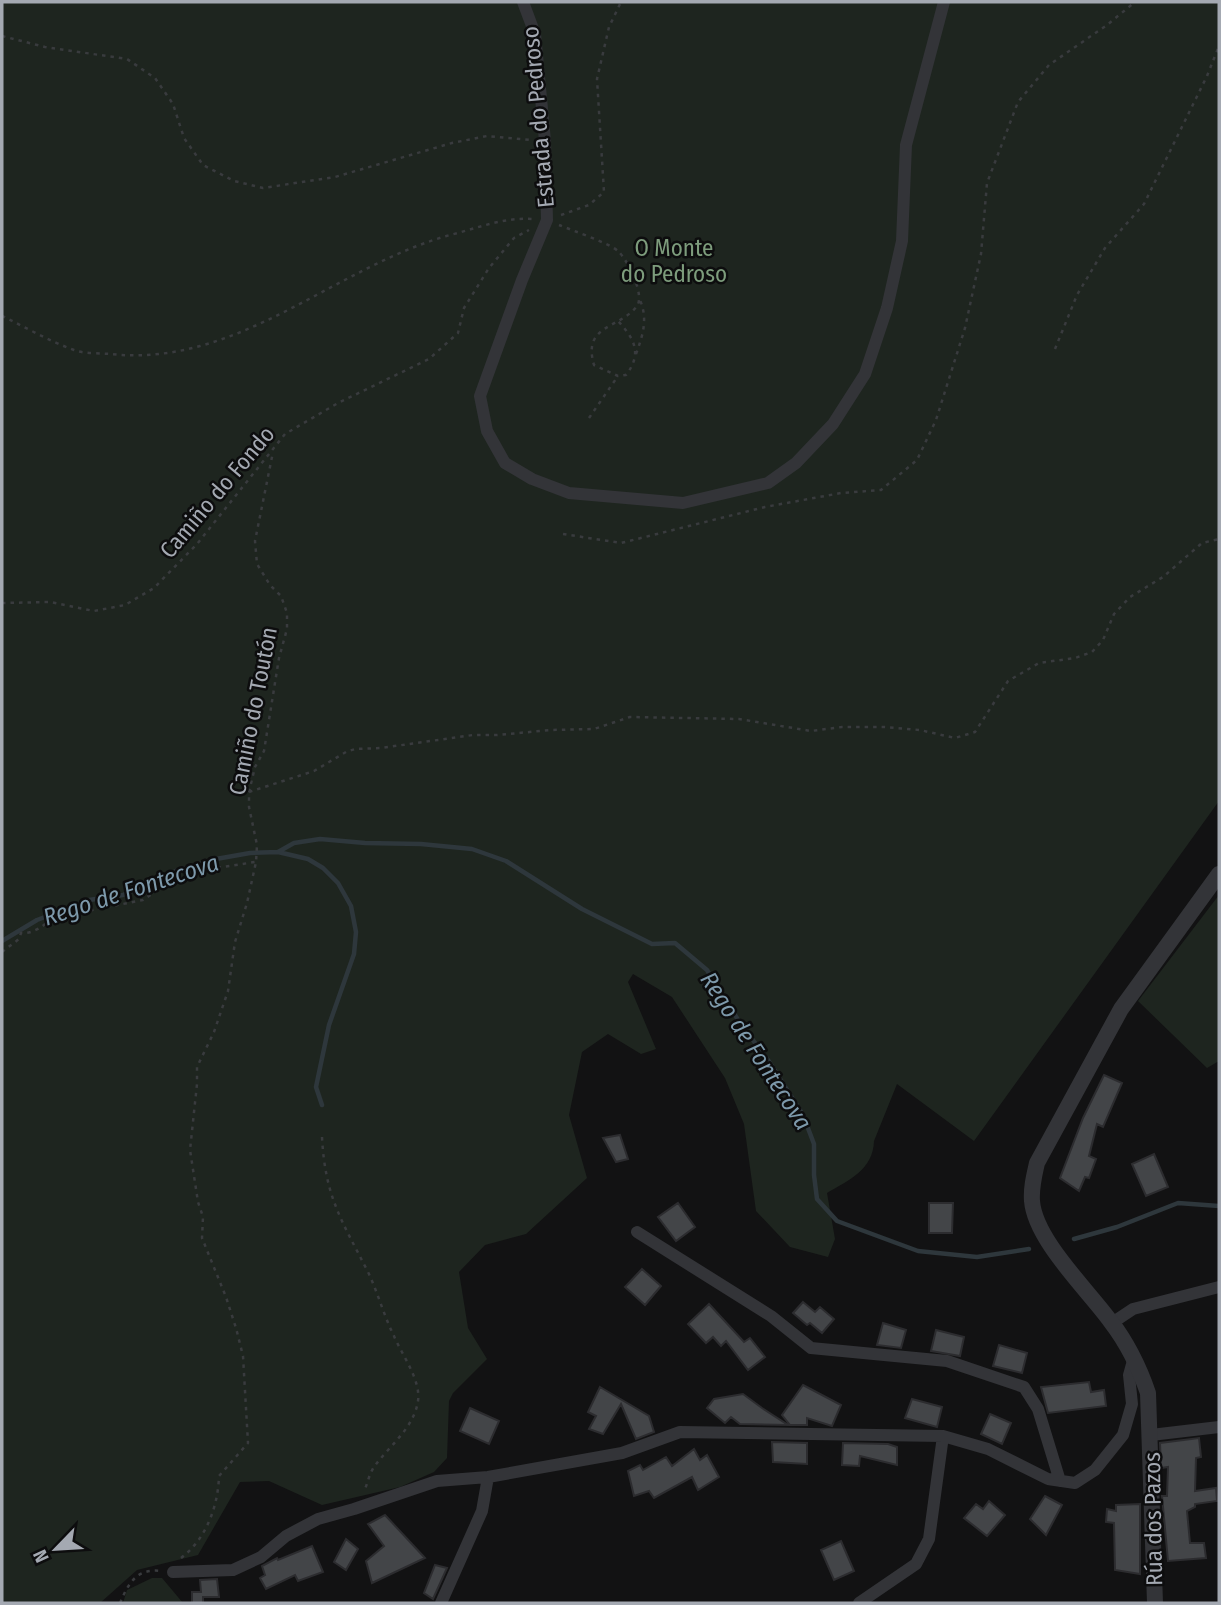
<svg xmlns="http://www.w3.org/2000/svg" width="1221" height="1605" font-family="'Fira Sans Condensed',sans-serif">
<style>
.green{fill:#1e251f}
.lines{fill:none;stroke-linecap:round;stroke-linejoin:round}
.stream{stroke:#2e373c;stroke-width:4.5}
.building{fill:#434548;stroke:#2c2c2f;stroke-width:2}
.path{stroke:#393b3e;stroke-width:2.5;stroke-dasharray:3.5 5;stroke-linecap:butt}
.minor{stroke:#333438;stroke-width:12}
.tertiary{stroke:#333438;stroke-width:16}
.labels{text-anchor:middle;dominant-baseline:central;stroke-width:5;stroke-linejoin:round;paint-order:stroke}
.street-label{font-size:23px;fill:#a4a9b2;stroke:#0d0d0e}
.park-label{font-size:23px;fill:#7d9c7c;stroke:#0d0d0e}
.water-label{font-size:24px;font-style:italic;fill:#7d99ab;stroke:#0d0d0e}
</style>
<rect width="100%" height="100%" fill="#121213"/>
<path class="green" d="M2,2H1219V801L974,1141L897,1084L874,1141C873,1170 849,1180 827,1193L835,1239L828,1257L790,1247L756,1211L744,1124L725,1078L672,997L633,974L628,982L656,1049L641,1054L608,1034L582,1052L569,1115L587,1178L526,1234L485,1245L459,1272L468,1328L487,1359L453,1393L449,1401L447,1458L434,1472L400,1487L322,1505L269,1481L240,1482L198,1555L137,1570L100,1603H2Z
M1219,895V1061L1207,1068L1138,1001Z
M152,1578H162L183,1603H123L127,1590Z"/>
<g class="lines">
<path class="stream" d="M278,852L308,859L323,868L338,883L351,906L356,932L354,954L329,1025L316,1087L322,1105
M2,941L37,920L89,900L123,895L176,871L216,859L250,853L278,852L294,843L320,839L365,843L421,844L472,849L506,861L582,909L652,944L675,943L707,970L740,1023L768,1060L803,1115L814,1144V1175L817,1199L837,1221L918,1251L977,1257L1029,1249
M1074,1239L1117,1227L1178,1203L1219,1206"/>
</g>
<path class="building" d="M1104,1075L1122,1083L1103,1127L1097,1124L1089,1156L1096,1159L1089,1178L1085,1177L1079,1191L1060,1178L1083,1118Z
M620,1135L628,1159L616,1162L603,1138Z
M1154,1154L1168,1187L1146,1196L1132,1164Z
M678,1203L695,1227L676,1241L658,1217Z
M929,1203H953L952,1233H929Z
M642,1269L661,1286L645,1305L625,1287Z
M803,1302L815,1312L820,1307L834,1319L822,1333L810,1323L807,1325L793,1313Z
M709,1304L744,1342L750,1338L765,1357L748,1370L726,1341L721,1346L713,1337L706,1343L688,1324Z
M883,1323L906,1330L901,1348L877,1345Z
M936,1330L964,1337L960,1356L931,1351Z
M999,1345L1027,1353L1022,1373L993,1366Z
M1089,1382L1091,1392L1104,1390L1106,1406L1048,1413L1041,1387Z
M803,1385L841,1405L832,1426L807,1418V1425H790L782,1415Z
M600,1387L649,1416L654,1432L636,1439L621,1404L603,1434L589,1429L596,1416L588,1412Z
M743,1394L762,1408L788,1425L740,1424L731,1417L725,1423L707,1408L714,1399Z
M912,1399L942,1407L937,1427L905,1418Z
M470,1408L499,1421L489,1444L460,1431Z
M990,1414L1011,1423L1002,1444L981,1434Z
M1199,1438L1201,1457L1196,1458L1195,1491L1216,1488L1217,1501L1195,1504V1507L1187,1511L1190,1543H1204L1206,1558L1168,1561L1162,1496H1167L1168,1467L1161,1468L1160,1443Z
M772,1442L807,1443V1464L773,1462Z
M843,1443L888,1444L897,1447V1465L860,1456L859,1466L842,1465Z
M694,1449L700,1460L707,1455L719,1477L698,1490L692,1477L654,1498L649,1491L634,1496L628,1471L640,1465L643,1470L666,1457L672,1466Z
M1045,1496L1062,1505L1046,1535L1030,1519Z
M989,1501L1005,1515L987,1536L964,1518L976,1504L983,1509Z
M1140,1504V1574L1115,1570L1114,1523L1106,1522L1107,1509L1116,1511V1505Z
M385,1515L425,1558L372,1583L366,1561L384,1546L368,1524Z
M346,1539L358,1549L346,1570L334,1562Z
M841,1541L854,1571L834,1580L821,1550Z
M312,1546L323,1572L298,1581L295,1575L266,1589L260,1578L265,1575L262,1566L277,1558L278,1560Z
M435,1565L447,1568L433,1599L424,1593Z
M217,1579L219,1597H203V1603H192V1592H201L200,1580Z"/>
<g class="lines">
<path class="path" d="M2,36L45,47L127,59L155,78L173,104L184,138L203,165L234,181L263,188L335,177L452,143L487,136L531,140
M561,215L589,205L604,192L597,79L609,27L621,2
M559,225C571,230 612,244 619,252C628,261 645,295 637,306C620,329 582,324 594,365L618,376L626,375C643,353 634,338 617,320
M2,316C25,327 49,341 74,350C85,354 99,353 110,354C238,368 334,267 450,235C478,228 504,217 533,219
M1055,349L1077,295L1105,248L1144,204L1207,76L1219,46
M636,354C643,335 648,319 640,300
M589,418L618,376
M563,534L621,543L765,507L841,493L881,490L917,460L936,420L965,328L981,254L987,183L1018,102L1049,65L1107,25L1135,2
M2,603L50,602L94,611L125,605L154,588L197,544L285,434L338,403L429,359L458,333L464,308L489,268L514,238L529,230
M249,792L314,771L346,752L355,749L381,748L473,735H497L551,730L594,729L630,717L739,719L811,731L842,727H884L920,730L955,738L975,732L1008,681L1039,663L1075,658L1092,652L1103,640L1114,614L1130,597L1163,577L1202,543L1219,539
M2,952L19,939L21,933C33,934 44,926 52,918L143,900L168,883L216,868L255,862
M322,1137C325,1197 342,1221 368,1272C378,1293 384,1316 394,1336C402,1355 421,1380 418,1401C414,1428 389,1446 374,1467C369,1474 368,1483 364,1491
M181,1558C206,1539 218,1507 219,1476L248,1443L243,1356L236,1328L226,1297L202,1238L203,1217L198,1202L190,1150L197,1084V1067L214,1032L228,991L235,942L247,903L256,862L257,845L249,807V792L255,767L264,751L279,658L287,629V613L281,596L270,585L257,564L255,541L273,452
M120,1603C129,1582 137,1568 162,1571"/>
<path class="minor" d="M523,2L535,34L545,141L547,220L522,280L480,396L487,431L505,463L532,479L569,493L683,503L768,483L796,463L833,424L865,374L887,308L902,241L906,145L944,2
M637,1232L771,1316L811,1348L947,1361L1024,1387L1038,1409L1060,1481
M1112,1323L1133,1309L1219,1287
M1151,1435L1219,1427
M173,1572L233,1570L261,1557L286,1536L318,1519L354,1509L437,1481L488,1477L622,1453L680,1432L943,1436L988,1449L1048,1479L1075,1483L1095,1470L1123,1435L1132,1404L1129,1375L1134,1357
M441,1603L482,1511L488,1477
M859,1603L916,1564L929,1539L943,1436"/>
<path class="tertiary" d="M1155,1603L1148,1393C1139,1367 1128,1344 1111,1322C1088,1290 1035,1240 1032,1201C1031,1188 1034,1176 1037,1163L1121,1009L1219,874"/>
</g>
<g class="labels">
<g class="street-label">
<text transform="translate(538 117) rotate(-95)">Estrada do Pedroso</text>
<text transform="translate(217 492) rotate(-50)">Camiño do Fondo</text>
<text transform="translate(253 711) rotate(-79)">Camiño do Toutón</text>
<text transform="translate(1153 1519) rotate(-91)">Rúa dos Pazos</text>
</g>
<g class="park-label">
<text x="674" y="248">O Monte<tspan x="674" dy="26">do Pedroso</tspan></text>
</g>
<g class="water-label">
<text transform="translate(131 890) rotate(-18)">Rego de Fontecova</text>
<text transform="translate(756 1051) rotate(57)">Rego de Fontecova</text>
</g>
</g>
<rect width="1221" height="1605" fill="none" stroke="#a4a9b2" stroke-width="7"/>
<g transform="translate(56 1549) rotate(245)" stroke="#0d0d0e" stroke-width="5" paint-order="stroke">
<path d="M0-5L12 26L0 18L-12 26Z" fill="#a4a9b2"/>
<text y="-10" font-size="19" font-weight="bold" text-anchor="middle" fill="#a4a9b2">N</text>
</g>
</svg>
